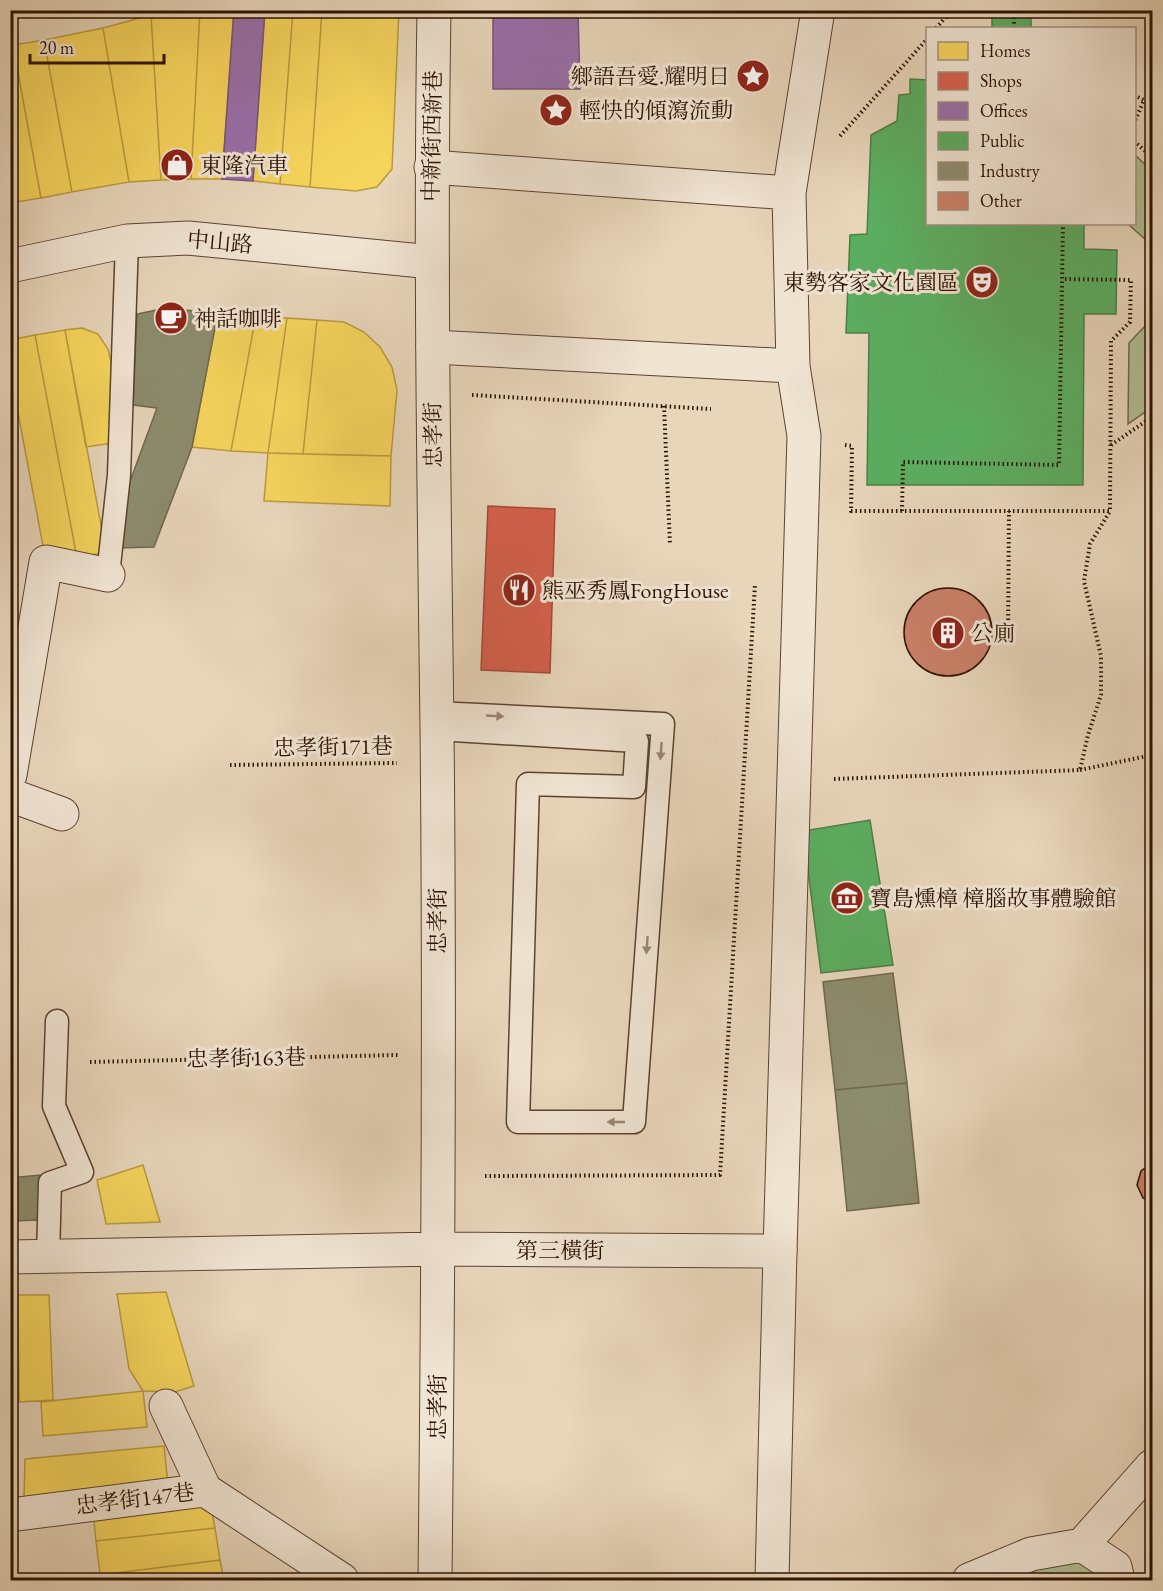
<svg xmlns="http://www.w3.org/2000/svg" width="1163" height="1591" font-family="'EB Garamond','Noto Serif TC',serif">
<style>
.green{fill:#b0bf94;stroke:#6e684a;stroke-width:1.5}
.homes{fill:#f6d55c;stroke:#ba9a40;stroke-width:1.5}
.shops{fill:#d6604d;stroke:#a34936;stroke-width:1.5}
.offices{fill:#9970ab;stroke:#795478;stroke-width:1.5}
.public{fill:#5aae61;stroke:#4c7f44;stroke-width:1.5}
.industry{fill:#8c8c6e;stroke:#70674d;stroke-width:1.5}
.building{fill:#ca8068;stroke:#2d1200;stroke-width:1.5}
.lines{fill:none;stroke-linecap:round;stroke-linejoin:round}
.service-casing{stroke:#5c432f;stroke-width:25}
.pedestrian-casing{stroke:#5c432f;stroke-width:35}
.minor-casing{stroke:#5c432f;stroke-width:35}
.tertiary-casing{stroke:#5c432f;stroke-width:35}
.path{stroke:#2d1200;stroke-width:4;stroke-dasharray:1.5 3;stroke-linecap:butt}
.service{stroke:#f0e4d3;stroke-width:22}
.pedestrian{stroke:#f0e4d3;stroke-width:33}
.minor{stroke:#f0e4d3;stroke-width:33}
.tertiary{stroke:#f0e4d3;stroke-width:33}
.oneway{fill:#988674}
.labels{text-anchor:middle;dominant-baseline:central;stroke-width:6;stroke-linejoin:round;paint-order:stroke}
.poi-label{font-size:22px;fill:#2d1200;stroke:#f0e4d3;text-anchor:start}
.street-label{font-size:22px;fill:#2d1200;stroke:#f0e4d3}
</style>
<rect width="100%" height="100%" fill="#e8d6bb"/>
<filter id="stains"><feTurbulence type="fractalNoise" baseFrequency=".00333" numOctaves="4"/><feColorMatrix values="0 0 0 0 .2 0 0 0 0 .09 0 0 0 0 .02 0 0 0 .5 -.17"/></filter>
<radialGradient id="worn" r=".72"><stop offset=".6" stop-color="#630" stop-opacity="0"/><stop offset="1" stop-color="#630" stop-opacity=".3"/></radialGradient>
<path class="green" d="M1135,155L1152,171V407L1128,424L1129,343L1145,326L1146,240L1128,224H1134Z
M1082,1545L1118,1580H969Z"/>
<path class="homes" d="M167,10H200L191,179L161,180L151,15Z
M200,10H234L222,179H191Z
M265,10H293L280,184L253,181Z
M293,10H322L310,187L280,184Z
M322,10H399L392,169L377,187L356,191L310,187Z
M151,15L161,180L129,182L103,28Z
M103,28L129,182L72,192L44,40Z
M44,40L72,192L41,198L13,45Z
M10,45H13L41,198L10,203Z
M218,312L256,315L231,451L192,447Z
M256,315L287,318L268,453L231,451Z
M287,318L317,320L303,454L268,453Z
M317,320L344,322L364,332L380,347L392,367L397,390L391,456L303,454Z
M82,328L98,334L108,349L113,370V443L86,447L65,330Z
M65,330L106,552L77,558L35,335Z
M35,335L77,558L46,562L10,370V340Z
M268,453L391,456L390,506L264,501Z
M10,526L18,565H10Z
M143,1165L160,1222L106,1224L97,1180Z
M166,1292L194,1386L175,1392L143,1391L129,1369L117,1294Z
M18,1295H49L53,1400L19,1402Z
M143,1391L147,1427L43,1436L41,1402Z
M164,1446L168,1485L24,1498L25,1459Z
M210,1501L215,1528L96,1541L93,1512Z
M215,1528L220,1560L100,1575L96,1541Z
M220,1560L224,1580H100V1575Z"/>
<path class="shops" d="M488,506L555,509L550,673L481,670Z"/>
<path class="offices" d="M234,10H265L253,181L222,179Z
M493,10H578L580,89H493Z"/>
<path class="public" d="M992,10H1031V28H992Z
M910,79L928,80V224H1084V249L1117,250L1116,314H1084L1083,485H867L869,333H846L850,235L867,234L871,135L897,121L899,95L910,94Z
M870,820L893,965L821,973L803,831Z"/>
<path class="industry" d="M161,309L218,312L192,447L154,547L117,548L118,514L157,408L133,405L137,314Z
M893,973L907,1083L835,1090L823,982Z
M907,1083L919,1203L847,1211L835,1090Z
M40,1175L41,1220L10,1221V1178Z"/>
<path class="building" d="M904 632a44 44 0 1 1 88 0a44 44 0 1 1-88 0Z
M1152,1163V1202L1143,1198L1137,1185L1141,1171Z"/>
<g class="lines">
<g class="service-casing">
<path id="service" d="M108,575L119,475L127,241
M436,713L663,724L634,1122H518L528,784L634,787L637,741L437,729
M48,1257L50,1183L82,1172L54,1106L57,1021"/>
</g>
<g class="pedestrian-casing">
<path id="pedestrian" d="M431,167L789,193
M433,347L793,366
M780,1251L804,436L793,366L789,193L818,10"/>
</g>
<g class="minor-casing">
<path id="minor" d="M434,10C430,250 434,489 437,728C440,1012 438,1297 435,1580
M10,775L46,562L108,575
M10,795L62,814
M10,1257L438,1249L780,1251L772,1580
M166,1406L205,1490
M10,1515L205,1490L342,1580
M1082,1545L1152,1466
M1082,1545L1115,1567L1118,1580
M969,1580L1031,1554L1082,1545"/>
</g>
<g class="tertiary-casing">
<path id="tertiary" d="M10,266L127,241L188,238L432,262"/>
</g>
<path class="path" d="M936,28L952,10
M1014,28V10
M1134,95L1144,100L1134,123
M840,136L928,38
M1134,141L1152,157
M472,395L711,409
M664,406L670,545
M845,445L852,446L851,511H1110L1111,341L1130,322L1131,280L1064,279
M1111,445L1152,417
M902,511L903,462L1059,465L1063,224
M991,640L1008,639L1009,511
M230,765L397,763
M1080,770L1152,755
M834,779L1080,770L1088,735L1101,695V656L1084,581L1090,544L1110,511
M90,1062L398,1055
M485,1176L720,1175L755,584"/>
<use href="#service" class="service"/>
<use href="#pedestrian" class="pedestrian"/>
<use href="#minor" class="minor"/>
<use href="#tertiary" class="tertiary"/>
</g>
<defs><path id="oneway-solid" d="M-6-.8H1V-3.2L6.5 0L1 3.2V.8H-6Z" transform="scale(1.5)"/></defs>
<g class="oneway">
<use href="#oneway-solid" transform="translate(495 716) rotate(3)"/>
<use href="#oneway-solid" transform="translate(661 751) rotate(94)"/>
<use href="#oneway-solid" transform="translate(647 945) rotate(94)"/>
<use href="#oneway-solid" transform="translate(616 1122) rotate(180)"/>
</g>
<defs>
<g id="sight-disc" transform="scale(1.725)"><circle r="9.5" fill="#8f2418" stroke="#f0e4d3"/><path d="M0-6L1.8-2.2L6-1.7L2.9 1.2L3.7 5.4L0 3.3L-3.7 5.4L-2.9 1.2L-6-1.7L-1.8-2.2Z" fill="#fff"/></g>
<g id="shop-disc" transform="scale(1.725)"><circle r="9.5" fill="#8f2418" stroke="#f0e4d3"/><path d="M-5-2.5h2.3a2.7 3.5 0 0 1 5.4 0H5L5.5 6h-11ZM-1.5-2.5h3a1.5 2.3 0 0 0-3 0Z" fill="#fff"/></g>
<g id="theatre-disc" transform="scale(1.725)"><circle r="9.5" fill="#8f2418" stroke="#f0e4d3"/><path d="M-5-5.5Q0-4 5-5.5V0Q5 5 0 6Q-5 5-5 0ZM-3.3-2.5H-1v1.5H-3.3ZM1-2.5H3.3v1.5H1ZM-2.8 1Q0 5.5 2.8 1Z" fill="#fff"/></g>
<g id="cafe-disc" transform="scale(1.725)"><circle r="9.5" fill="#8f2418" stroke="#f0e4d3"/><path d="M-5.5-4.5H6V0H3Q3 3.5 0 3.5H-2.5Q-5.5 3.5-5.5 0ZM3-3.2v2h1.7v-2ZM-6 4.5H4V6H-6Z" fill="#fff"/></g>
<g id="restaurant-disc" transform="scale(1.725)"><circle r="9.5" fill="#8f2418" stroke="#f0e4d3"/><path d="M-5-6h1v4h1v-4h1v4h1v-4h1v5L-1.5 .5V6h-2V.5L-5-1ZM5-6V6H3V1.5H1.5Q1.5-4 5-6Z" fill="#fff"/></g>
<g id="building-disc" transform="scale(1.725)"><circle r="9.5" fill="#8f2418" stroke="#f0e4d3"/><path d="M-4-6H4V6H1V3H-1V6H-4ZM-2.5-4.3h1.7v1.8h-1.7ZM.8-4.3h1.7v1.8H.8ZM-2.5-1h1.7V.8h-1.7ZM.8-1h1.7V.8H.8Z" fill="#fff"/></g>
<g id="museum-disc" transform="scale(1.725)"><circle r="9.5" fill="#8f2418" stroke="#f0e4d3"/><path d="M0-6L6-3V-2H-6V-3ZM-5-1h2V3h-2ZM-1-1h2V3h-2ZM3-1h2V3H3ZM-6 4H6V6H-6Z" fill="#fff"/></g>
</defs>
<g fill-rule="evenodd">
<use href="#sight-disc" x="753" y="76"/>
<use href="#sight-disc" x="556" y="110"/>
<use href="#shop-disc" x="177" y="165"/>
<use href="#theatre-disc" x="982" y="282"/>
<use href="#cafe-disc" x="171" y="318"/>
<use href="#restaurant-disc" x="519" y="590"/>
<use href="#building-disc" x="948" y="633"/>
<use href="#museum-disc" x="847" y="898"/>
</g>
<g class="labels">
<g class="poi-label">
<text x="730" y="76" text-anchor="end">鄉語吾愛.耀明日</text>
<text x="579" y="110">輕快的傾瀉流動</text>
<text x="200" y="165">東隆汽車</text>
<text x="959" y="282" text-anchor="end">東勢客家文化園區</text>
<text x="194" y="318">神話咖啡</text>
<text x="542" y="590">熊巫秀鳳FongHouse</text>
<text x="971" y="633">公廁</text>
<text x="870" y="898">寶島燻樟 樟腦故事體驗館</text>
</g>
<g class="street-label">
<text transform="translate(432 136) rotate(-89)">中新街西新巷</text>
<text transform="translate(220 242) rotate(5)">中山路</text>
<text transform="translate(433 435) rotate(-91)">忠孝街</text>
<text transform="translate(333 747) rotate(-1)">忠孝街171巷</text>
<text transform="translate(437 921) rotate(-90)">忠孝街</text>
<text transform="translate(246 1058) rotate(-1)">忠孝街163巷</text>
<text x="560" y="1250">第三橫街</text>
<text transform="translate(437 1407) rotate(-90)">忠孝街</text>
<text transform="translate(135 1499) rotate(-7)">忠孝街147巷</text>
</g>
</g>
<rect width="1163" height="1591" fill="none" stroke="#e8d6bb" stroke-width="36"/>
<rect x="12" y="12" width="1139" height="1567" fill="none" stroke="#2d1200" stroke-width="3"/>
<rect x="18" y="18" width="1127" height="1555" fill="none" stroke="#2d1200" stroke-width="1.5"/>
<rect x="926" y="27" width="210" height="198" fill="#f0e4d3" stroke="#a2907f" stroke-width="1.5"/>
<rect x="938" y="42" width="30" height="18" fill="#f6d55c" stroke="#a2907f" stroke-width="1.5"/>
<text x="980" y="57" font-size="18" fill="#2d1200">Homes</text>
<rect x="938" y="72" width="30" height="18" fill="#d6604d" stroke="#a2907f" stroke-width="1.5"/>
<text x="980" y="87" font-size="18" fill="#2d1200">Shops</text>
<rect x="938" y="102" width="30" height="18" fill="#9970ab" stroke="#a2907f" stroke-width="1.5"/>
<text x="980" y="117" font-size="18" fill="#2d1200">Offices</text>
<rect x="938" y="132" width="30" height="18" fill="#5aae61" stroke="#a2907f" stroke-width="1.5"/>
<text x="980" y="147" font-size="18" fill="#2d1200">Public</text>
<rect x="938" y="162" width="30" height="18" fill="#8c8c6e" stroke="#a2907f" stroke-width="1.5"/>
<text x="980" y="177" font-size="18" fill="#2d1200">Industry</text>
<rect x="938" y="192" width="30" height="18" fill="#ca8068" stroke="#a2907f" stroke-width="1.5"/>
<text x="980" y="207" font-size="18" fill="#2d1200">Other</text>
<path d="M30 54v9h134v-9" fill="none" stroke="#2d1200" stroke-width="3"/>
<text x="39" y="54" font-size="18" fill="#2d1200" stroke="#f0e4d3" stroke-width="4.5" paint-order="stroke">20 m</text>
<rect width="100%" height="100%" filter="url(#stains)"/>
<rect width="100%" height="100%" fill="url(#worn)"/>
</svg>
